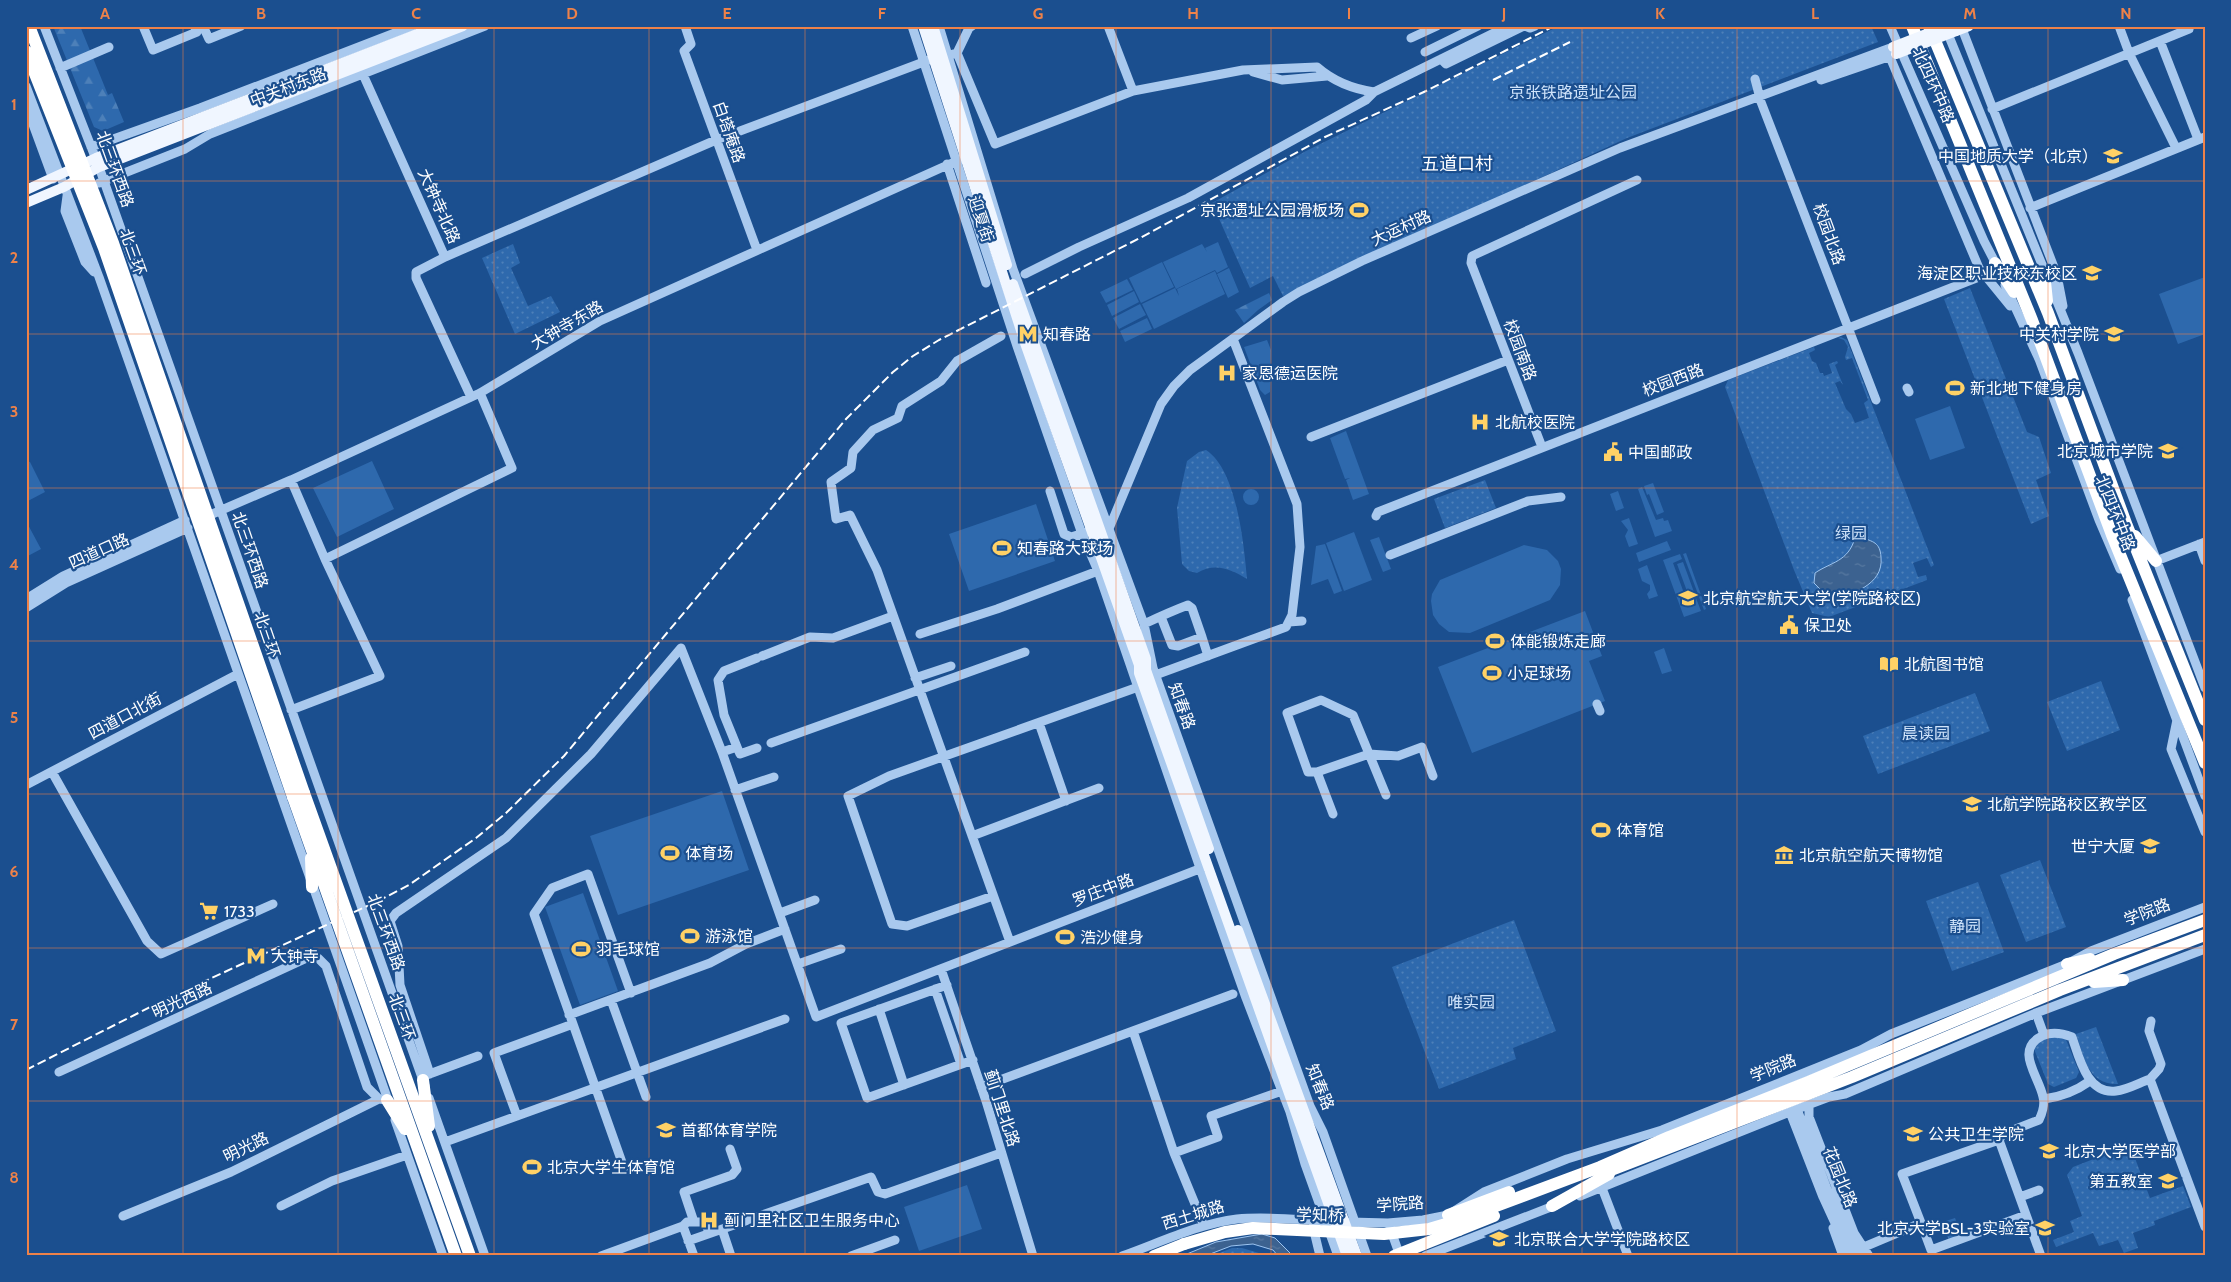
<svg xmlns="http://www.w3.org/2000/svg" width="2231" height="1282" font-family="Cabin,'Noto Sans SC',sans-serif">
<style>
.grass{fill:#2e69ad}
.forest{fill:url(#forest-firs)}
.park{fill:url(#park-dots)}
.water{fill:url(#water-ripples);stroke:#9cc4f0}
.lines{fill:none;stroke-linecap:round;stroke-linejoin:round}
.minor{stroke:#a9c9ee;stroke-width:9}
.major{stroke:#f0f6ff;stroke-width:10}
.highway{stroke:#fff;stroke-width:12}
.rail{stroke:#fff;stroke-width:2;stroke-dasharray:9 4;stroke-linecap:butt}
.major-bridge{stroke:#f0f6ff;stroke-width:10}
.highway-bridge{stroke:#fff;stroke-width:12}
.grid{fill:none;stroke:#ee8249;stroke-width:1;stroke-opacity:0.55}
.labels{text-anchor:middle;dominant-baseline:central;stroke-width:4.5;stroke-linejoin:round;paint-order:stroke}
.street-label{font-size:16px;fill:#fff;stroke:#1b4f8f}
.park-label{font-size:16px;fill:#cfe3fa;stroke:#1b4f8f}
.poi-label{font-size:16px;fill:#fff;stroke:#1b4f8f;text-anchor:start}
.neighbourhood-label{font-size:18px;fill:#fff;stroke:#1b4f8f}
.neatline{fill:none;stroke:#ee8249;stroke-width:2}
.grid-label{font-size:16px;text-anchor:middle;font-weight:bold;fill:#ee8249}
</style>
<defs>
<pattern id="forest-firs" width="22" height="20" patternUnits="userSpaceOnUse" patternTransform="scale(1.25)"><rect width="22" height="20" fill="#2e69ad"/><path d="M5 1l3.5 6h-7zM16 11l3.5 6h-7z" fill="#4d80b9"/></pattern>
<pattern id="park-dots" width="8" height="8" patternUnits="userSpaceOnUse" patternTransform="scale(1.25)"><rect width="8" height="8" fill="#2e69ad"/><path d="M2 2h.1M6 6h.1" fill="none" stroke="#4d80b9" stroke-width="1.8" stroke-linecap="round"/></pattern>
<pattern id="water-ripples" width="26" height="14" patternUnits="userSpaceOnUse" patternTransform="scale(1.25)"><rect width="26" height="14" fill="#3c6290"/><path d="M2 4q2-2 4 0t4 0M15 11q2-2 4 0t4 0" fill="none" stroke="#597aa1"/></pattern>
</defs>
<rect width="100%" height="100%" fill="#1b4f8f"/>
<path class="grass" d="M1218,242L1228,267L1217,273L1215,270L1176,289L1163,262L1202,244L1207,252L1205,248Z
M1162,262L1174,287L1141,303L1129,278Z
M1229,268L1239,292L1228,298L1217,274Z
M1215,271L1225,294L1154,329L1142,304L1175,288L1179,296L1177,289Z
M2205,277V334L2178,344L2159,294Z
M1127,279L1133,290L1106,303L1100,292Z
M1134,291L1139,302L1112,316L1107,305Z
M1140,304L1146,315L1119,329L1113,318Z
M1147,318L1152,329L1125,342L1120,331Z
M1267,340L1271,350L1270,392L1265,395L1260,390L1244,347Z
M1950,406L1965,448L1930,460L1915,419Z
M1346,431L1369,494L1353,500L1346,480L1350,478L1345,479L1330,438Z
M26,461L30,462L45,492L26,502Z
M372,461L394,509L337,537L313,488Z
M1653,483L1664,512L1657,515L1649,494L1647,495L1644,486Z
M1642,487L1656,520L1663,518L1664,521L1668,520L1672,531L1655,537L1638,489Z
M1243 497a8 8 0 1 1 16 0a8 8 0 1 1-16 0Z
M1618,491L1624,508L1616,511L1610,494Z
M1036,504L1055,561L969,591L949,534Z
M1629,518L1638,544L1629,547L1625,536L1628,530L1621,521Z
M26,521L41,549L26,557Z
M1354,532L1372,580L1344,591L1326,543Z
M1379,537L1391,569L1383,572L1370,540Z
M1667,541L1671,550L1639,562L1636,553Z
M1325,544L1342,591L1334,594L1328,579L1311,585L1316,546Z
M1524,545L1547,550L1558,561L1561,569L1560,585L1550,600L1470,633L1449,632L1439,624L1433,615L1431,601L1432,594L1440,580Z
M1686,553L1706,609L1704,610L1683,554Z
M1680,554L1682,559L1673,563L1685,596L1682,598L1685,602L1696,598L1701,611L1684,617L1663,560Z
M1683,562L1694,592L1688,594L1677,564Z
M1647,565L1658,596L1649,599L1647,594L1650,590V585L1642,581L1638,569Z
M1585,611L1602,656L1589,661L1605,701L1472,753L1438,667Z
M1664,648L1672,671L1662,674L1654,652Z
M722,791L749,870L618,915L590,836Z
M583,893L618,991L580,1005L545,907Z
M967,1185L982,1229L919,1251L904,1207Z"/>
<path class="forest" d="M53,26H80L108,95L112,93L124,122L103,131L94,127Z
M1269,293L1272,300L1258,310L1244,323L1235,310Z"/>
<path class="park" d="M1559,26H1871L1878,42L1627,138L1287,295L1283,296L1273,276L1250,288L1212,203L1306,151Z
M513,244L520,263L511,268L528,306L551,296L560,312L515,334L482,258Z
M1970,288L2027,432L2039,437L2051,473L2036,480L2049,516L2031,524L1944,299Z
M1841,337L1847,340L1934,565L1931,567L1927,558L1913,563L1918,577L1926,575L1927,580L1829,617L1812,613L1794,570L1725,387L1728,380L1814,347L1815,350L1809,353L1812,361L1816,363L1820,373H1823L1824,376L1832,373L1829,364L1837,361L1838,363L1835,365L1843,385L1840,381L1835,383L1846,409L1851,414L1855,423L1869,418L1864,403L1868,400L1852,358L1846,360L1845,357L1848,347L1844,340L1838,338Z
M1206,450C1237,470 1244,545 1247,579C1231,569 1215,562 1197,573L1189,571L1182,564L1177,508L1187,461L1199,452Z
M1485,480L1496,508L1445,528L1434,499Z
M2101,681L2120,730L2067,751L2047,702Z
M1975,693L1990,731L1878,774L1863,736Z
M2040,860L2066,927L2026,942L2000,875Z
M1978,882L2004,952L1952,971L1926,901Z
M1514,920L1556,1031L1513,1048L1516,1059L1439,1089L1392,967Z
M2096,1027L2118,1084C2088,1085 2084,1057 2076,1034Z
M2052,1036L2065,1037L2079,1072L2076,1078L2054,1087L2048,1084L2034,1049L2041,1041Z
M2130,1145L2150,1198L2183,1186L2191,1207L2154,1221L2155,1225L2133,1233L2138,1248L2124,1253L2118,1240L2099,1246L2093,1233L2056,1247L2053,1240L2074,1232L2070,1221L2082,1216L2067,1175L2073,1167Z
M1955,1218L1962,1236L1949,1241L1943,1222Z
M1232,1248H1242L1269,1256H1212Z"/>
<path class="water" d="M1861,537C1873,542 1880,542 1881,557C1884,586 1850,594 1830,602C1824,599 1821,596 1820,589L1814,583L1815,573C1831,562 1848,562 1855,538Z
M1262,1234L1275,1238L1293,1256H1278L1273,1250L1253,1244L1231,1246L1205,1256H1182L1216,1242Z"/>
<g class="lines">
<path class="minor" d="M44,26L99,167L425,1086
M143,26L153,50L197,32L194,26
M203,26L209,39L241,26
M685,26L691,44L684,51L757,250
M912,26L1017,346L1082,534L1098,571L1200,868L1246,998L1290,1112L1305,1164L1338,1256
M939,26L1013,269L1144,624L1153,668L1310,1106L1323,1132L1367,1256
M1108,26L1133,91
M1525,26L1530,28L1535,26
M1890,26L1984,241L1998,268
M1961,26L2057,275L2063,306
M2119,26L2129,53L2176,148
M1946,29L2078,353L2205,688
M1411,38L1437,26
M2160,41L2198,139
M1887,50L1979,268L2010,306
M1425,52L1478,26
M957,53L969,28L972,26
M942,57L957,53L995,144L1133,91L1243,70L1317,67C1333,81 1353,89 1374,92
M1441,59L1446,64L1524,26
M60,68L109,47
M361,70L445,257
M1253,72L1282,80L1327,76
M1755,79L1761,102L1876,400
M1821,80L1894,55
M26,86L99,277L389,1103
M31,102V119L53,179
M1992,109L2189,29L2188,26
M91,147L200,108L413,26
M947,164L986,283
M99,183L185,149L210,134L485,26
M67,196L65,211L85,262L94,272
M2030,208L2205,137
M1025,274L1079,247L1188,198L1366,100L1374,92L1508,26
M2005,285L2039,359L2099,520L2120,569
M1001,336L957,361L941,381L902,406L898,418L873,430L853,452L851,468L831,482L836,519L850,515L877,570L1010,942
M1907,388L1909,392
M471,397L416,278V272L445,257L716,140L929,60
M1311,437L1508,360
M1542,447L1471,263L1472,256L1637,180
M1050,491L1064,534L1071,537L1087,532
M1376,516L1378,512L1984,275
M203,518L291,480L480,393L600,321L961,159
M1108,531L1161,404L1174,386L1190,370L1283,302L1299,292L1362,261L1620,148L1893,47
M2199,544L2205,561
M1390,555L1528,501L1561,497
M325,559L512,468L480,393
M2156,561L2205,542
M26,599L63,576L185,520
M2132,600L2205,796
M26,608L66,583L188,528
M1289,622L1302,621
M1144,624C1159,617 1172,611 1188,605L1192,608L1202,637L1178,646L1172,645L1161,617
M920,634L997,609L1098,571
M1202,637L1208,656
M762,656L810,637L833,638L893,616
M1150,677L1286,627L1292,615L1300,547L1297,504L1233,339
M915,678L951,666
M1597,704L1600,711
M291,710L380,676L325,559L291,480
M2177,720L2171,749L2205,832
M1039,723L1066,801
M771,743L1025,652
M737,747L740,754L757,748
M722,752L737,747L724,715L718,680L724,671L757,658
M52,772L147,941L161,954L273,904
M1317,772H1308L1287,713L1321,700L1353,715L1386,795
M26,785L238,674
M735,790L774,777
M1333,814L1317,772L1369,754L1398,756L1422,747L1433,776
M972,836L1099,788
M993,896L907,926L892,924L848,796L889,776L1141,686
M780,913L815,900
M798,964L841,949
M941,969L986,1101L1033,1256
M947,985L841,1023L867,1098L973,1060
M935,989L961,1064
M611,1000L646,1097
M879,1009L904,1085
M2036,1013L2044,1035
M569,1015L710,963L746,944L785,929
M1133,1031L1174,1153
M59,1072L309,957L318,958L326,966L367,1087L379,1099L387,1100
M430,1074L400,985L398,946L390,921L396,913L506,838L591,754L681,648L722,752L816,1017L1207,866
M424,1076L478,1056
M2150,1079L2159,1069L2161,1064L2149,1031L2151,1021
M981,1087L1233,994
M429,1098L485,1256
M2044,1099C2061,1097 2076,1091 2090,1081
M1809,1104V1117L1854,1233L1869,1256
M1797,1109L1827,1189L1858,1256
M1790,1112L1823,1197L1850,1256
M517,1116L494,1053L573,1024
M395,1120L443,1256
M445,1142L785,1019
M624,1168L534,914L552,888L588,874L631,993
M1602,1188L1628,1256
M1580,1196L1797,1109L1829,1097L1845,1094L2036,1013L2205,949
M2020,1197L2039,1190
M281,1206L332,1181L407,1155
M123,1216L231,1172L379,1099
M1202,1221L1174,1153L1218,1137L1211,1116L1282,1091
M694,1222L684,1192L732,1175L737,1169L730,1149
M1350,1222L1388,1223L1423,1220L1448,1215L1484,1192L1567,1159L1662,1130L1861,1050L1891,1034L2067,964L2091,951L2205,907
M1921,1223L1931,1250L2026,1215
M683,1226L694,1256
M1313,1227L1320,1256
M1390,1228L1400,1256
M1833,1228L1843,1256
M722,1229L731,1256
M688,1241L871,1177L878,1192L885,1194L1001,1153
M1864,1247L1921,1223L1902,1174L1999,1140
M601,1256L683,1226L687,1222H705L709,1233
M851,1256L895,1240
M1122,1256C1159,1243 1197,1224 1237,1219C1268,1216 1299,1220 1330,1221
M1425,1256L1556,1205
M2041,1256L1999,1140L2003,1134L2039,1120C2042,1114 2045,1104 2043,1097C2039,1076 2014,1050 2042,1036C2052,1031 2062,1033 2072,1037C2079,1057 2087,1095 2116,1091C2127,1090 2139,1083 2150,1079L2205,1227"/>
<path class="major" d="M923,26L1025,343L1139,665V673L1347,1256
M933,26L1007,265
M1956,31L1969,26
M26,190L96,158L438,26
M26,203L64,187L99,167L463,26
M1013,284L1146,659V670L1209,849
M1238,930L1357,1256"/>
<path class="highway" d="M1912,26L2032,320L2112,535L2205,763
M1929,26L2048,313L2127,526L2205,720
M1995,263L2014,292
M2044,272L2047,301
M2135,536L2156,561
M304,793L470,1256
M293,797L456,1256
M311,858L312,887
M2067,964L2090,959
M2094,982L2123,980
M423,1080L429,1126
M387,1100L405,1129
M1601,1174L1852,1077L2060,990L2205,935
M1552,1206L1609,1174
M1448,1215L1509,1192
M1456,1221L1600,1167L1669,1137L1808,1082L2114,954L2205,920
M1459,1230L1494,1216
M1154,1256L1184,1244"/>
<path class="rail" d="M1493,80L1570,42
M26,1070L162,1001L376,902L409,885L476,838L505,814L564,756L846,419L893,372L913,356L939,340L1140,238L1325,137L1426,91L1554,26"/>
<path class="major-bridge" d="M1893,47L1947,26
M1896,54L1956,31"/>
<path class="highway-bridge" d="M29,26L113,243L304,793
M26,51L104,248L293,797
M1184,1244L1225,1232L1253,1228L1384,1234L1429,1229L1456,1221
M1394,1256L1459,1230"/>
</g>
<path class="grid" d="M183,26V1256M338,26V1256M494,26V1256M649,26V1256M805,26V1256M960,26V1256M1116,26V1256M1271,26V1256M1426,26V1256M1582,26V1256M1737,26V1256M1893,26V1256M2048,26V1256M26,181H2205M26,334H2205M26,488H2205M26,641H2205M26,794H2205M26,948H2205M26,1101H2205"/>
<defs>
<g id="university-bare" transform="scale(1.5)"><path d="M0-5L7-2L0 1L-7-2ZM-4 1L0 2.5L4 1V4Q0 6-4 4Z" fill="#ffd166" stroke="#1b4f8f" stroke-width="2.5" paint-order="stroke"/></g>
<g id="stadium-bare" transform="scale(1.5)"><path d="M0-5a6.5 5 0 1 0 0 10a6.5 5 0 1 0 0-10ZM-3.5-1.8h7v3.6h-7Z" fill="#ffd166" stroke="#1b4f8f" stroke-width="2.5" paint-order="stroke"/></g>
<g id="metro-bare" transform="scale(1.5)"><path d="M-5.5 5V-5H-3L0 0L3-5H5.5V5H3V-.5L0 4L-3-.5V5Z" fill="#ffd166" stroke="#1b4f8f" stroke-width="2.5" paint-order="stroke"/></g>
<g id="hospital-bare" transform="scale(1.5)"><path d="M-5-5h3v3.5h4V-5h3V5h-3V1.5h-4V5h-3Z" fill="#ffd166" stroke="#1b4f8f" stroke-width="2.5" paint-order="stroke"/></g>
<g id="civic-bare" transform="scale(1.5)"><path d="M-.6-6.5H3V-4.5H.6V-3L4-1V1h2V6H-6V1h2V-1L-.6-3ZM-1.2 2.5V6h2.4V2.5Z" fill="#ffd166" stroke="#1b4f8f" stroke-width="2.5" paint-order="stroke"/></g>
<g id="library-bare" transform="scale(1.5)"><path d="M-6-4Q-3-5.5-.7-3.5V5Q-3 3-6 4ZM6-4Q3-5.5 .7-3.5V5Q3 3 6 4Z" fill="#ffd166" stroke="#1b4f8f" stroke-width="2.5" paint-order="stroke"/></g>
<g id="museum-bare" transform="scale(1.5)"><path d="M0-6L6-3V-2H-6V-3ZM-5-1h2V3h-2ZM-1-1h2V3h-2ZM3-1h2V3H3ZM-6 4H6V6H-6Z" fill="#ffd166" stroke="#1b4f8f" stroke-width="2.5" paint-order="stroke"/></g>
<g id="supermarket-bare" transform="scale(1.5)"><path d="M-6-5.5h2.5l.6 2H6L4.5 2H-2.5L-4.4-4H-6ZM-1.5 3.2a1.3 1.3 0 1 0 .1 0ZM3 3.2a1.3 1.3 0 1 0 .1 0Z" fill="#ffd166" stroke="#1b4f8f" stroke-width="2.5" paint-order="stroke"/></g>
</defs>
<g fill-rule="evenodd">
<use href="#university-bare" x="2113" y="156"/>
<use href="#stadium-bare" x="1359" y="210"/>
<use href="#university-bare" x="2092" y="273"/>
<use href="#metro-bare" x="1028" y="334"/>
<use href="#university-bare" x="2114" y="334"/>
<use href="#hospital-bare" x="1227" y="373"/>
<use href="#stadium-bare" x="1955" y="388"/>
<use href="#hospital-bare" x="1480" y="422"/>
<use href="#university-bare" x="2168" y="451"/>
<use href="#civic-bare" x="1613" y="452"/>
<use href="#stadium-bare" x="1002" y="548"/>
<use href="#university-bare" x="1688" y="598"/>
<use href="#civic-bare" x="1789" y="625"/>
<use href="#stadium-bare" x="1495" y="641"/>
<use href="#library-bare" x="1889" y="664"/>
<use href="#stadium-bare" x="1492" y="673"/>
<use href="#university-bare" x="1972" y="804"/>
<use href="#stadium-bare" x="1601" y="830"/>
<use href="#university-bare" x="2150" y="846"/>
<use href="#stadium-bare" x="670" y="853"/>
<use href="#museum-bare" x="1784" y="855"/>
<use href="#supermarket-bare" x="209" y="911"/>
<use href="#stadium-bare" x="690" y="936"/>
<use href="#stadium-bare" x="1065" y="937"/>
<use href="#stadium-bare" x="581" y="949"/>
<use href="#metro-bare" x="256" y="956"/>
<use href="#university-bare" x="666" y="1130"/>
<use href="#university-bare" x="1913" y="1134"/>
<use href="#university-bare" x="2049" y="1151"/>
<use href="#stadium-bare" x="532" y="1167"/>
<use href="#university-bare" x="2168" y="1181"/>
<use href="#hospital-bare" x="709" y="1220"/>
<use href="#university-bare" x="2045" y="1228"/>
<use href="#university-bare" x="1499" y="1239"/>
</g>
<g class="labels">
<g class="street-label">
<text transform="translate(1933 85) rotate(66)">北四环中路</text>
<text transform="translate(288 87) rotate(-21)">中关村东路</text>
<text transform="translate(729 132) rotate(70)">白塔庵路</text>
<text transform="translate(115 169) rotate(70)">北三环西路</text>
<text transform="translate(439 206) rotate(66)">大钟寺北路</text>
<text transform="translate(981 219) rotate(72)">迎夏街</text>
<text transform="translate(1401 228) rotate(-24)">大运村路</text>
<text transform="translate(1829 234) rotate(70)">校园北路</text>
<text transform="translate(133 252) rotate(70)">北三环</text>
<text transform="translate(567 325) rotate(-30)">大钟寺东路</text>
<text transform="translate(1520 350) rotate(69)">校园南路</text>
<text transform="translate(1673 380) rotate(-21)">校园西路</text>
<text transform="translate(2115 513) rotate(68)">北四环中路</text>
<text transform="translate(250 550) rotate(71)">北三环西路</text>
<text transform="translate(99 551) rotate(-24)">四道口路</text>
<text transform="translate(267 635) rotate(71)">北三环</text>
<text transform="translate(1182 706) rotate(70)">知春路</text>
<text transform="translate(125 716) rotate(-28)">四道口北街</text>
<text transform="translate(1103 890) rotate(-21)">罗庄中路</text>
<text transform="translate(2147 912) rotate(-21)">学院路</text>
<text transform="translate(386 932) rotate(70)">北三环西路</text>
<text transform="translate(182 1000) rotate(-25)">明光西路</text>
<text transform="translate(402 1017) rotate(70)">北三环</text>
<text transform="translate(1773 1068) rotate(-22)">学院路</text>
<text transform="translate(1320 1087) rotate(68)">知春路</text>
<text transform="translate(1002 1108) rotate(72)">蓟门里北路</text>
<text transform="translate(246 1147) rotate(-26)">明光路</text>
<text transform="translate(1840 1177) rotate(68)">花园北路</text>
<text transform="translate(1400 1204) rotate(-4)">学院路</text>
<text transform="translate(1193 1215) rotate(-17)">西土城路</text>
<text transform="translate(1320 1215) rotate(2)">学知桥</text>
</g>
<g class="park-label">
<text x="1573" y="92">京张铁路遗址公园</text>
<text x="1851" y="533">绿园</text>
<text x="1926" y="733">晨读园</text>
<text x="1965" y="926">静园</text>
<text x="1471" y="1002">唯实园</text>
</g>
<g class="poi-label">
<text x="2098" y="156" text-anchor="end">中国地质大学（北京）</text>
<text x="1344" y="210" text-anchor="end">京张遗址公园滑板场</text>
<text x="2077" y="273" text-anchor="end">海淀区职业技校东校区</text>
<text x="1043" y="334">知春路</text>
<text x="2099" y="334" text-anchor="end">中关村学院</text>
<text x="1242" y="373">家恩德运医院</text>
<text x="1970" y="388">新北地下健身房</text>
<text x="1495" y="422">北航校医院</text>
<text x="2153" y="451" text-anchor="end">北京城市学院</text>
<text x="1628" y="452">中国邮政</text>
<text x="1017" y="548">知春路大球场</text>
<text x="1703" y="598">北京航空航天大学(学院路校区)</text>
<text x="1804" y="625">保卫处</text>
<text x="1510" y="641">体能锻炼走廊</text>
<text x="1904" y="664">北航图书馆</text>
<text x="1507" y="673">小足球场</text>
<text x="1987" y="804">北航学院路校区教学区</text>
<text x="1616" y="830">体育馆</text>
<text x="2135" y="846" text-anchor="end">世宁大厦</text>
<text x="685" y="853">体育场</text>
<text x="1799" y="855">北京航空航天博物馆</text>
<text x="224" y="911">1733</text>
<text x="705" y="936">游泳馆</text>
<text x="1080" y="937">浩沙健身</text>
<text x="596" y="949">羽毛球馆</text>
<text x="271" y="956">大钟寺</text>
<text x="681" y="1130">首都体育学院</text>
<text x="1928" y="1134">公共卫生学院</text>
<text x="2064" y="1151">北京大学医学部</text>
<text x="547" y="1167">北京大学生体育馆</text>
<text x="2153" y="1181" text-anchor="end">第五教室</text>
<text x="724" y="1220">蓟门里社区卫生服务中心</text>
<text x="2030" y="1228" text-anchor="end">北京大学BSL-3实验室</text>
<text x="1514" y="1239">北京联合大学学院路校区</text>
</g>
<g class="neighbourhood-label">
<text x="1457" y="164">五道口村</text>
</g>
</g>
<rect width="2231" height="1282" fill="none" stroke="#1b4f8f" stroke-width="55"/>
<rect x="28" y="28" width="2176" height="1226" class="neatline"/>
<g class="grid-label">
<text x="105" y="19">A</text>
<text x="261" y="19">B</text>
<text x="416" y="19">C</text>
<text x="572" y="19">D</text>
<text x="727" y="19">E</text>
<text x="882" y="19">F</text>
<text x="1038" y="19">G</text>
<text x="1193" y="19">H</text>
<text x="1349" y="19">I</text>
<text x="1504" y="19">J</text>
<text x="1660" y="19">K</text>
<text x="1815" y="19">L</text>
<text x="1970" y="19">M</text>
<text x="2126" y="19">N</text>
<text x="14" y="110">1</text>
<text x="14" y="263">2</text>
<text x="14" y="417">3</text>
<text x="14" y="570">4</text>
<text x="14" y="723">5</text>
<text x="14" y="877">6</text>
<text x="14" y="1030">7</text>
<text x="14" y="1183">8</text>
</g>
</svg>
